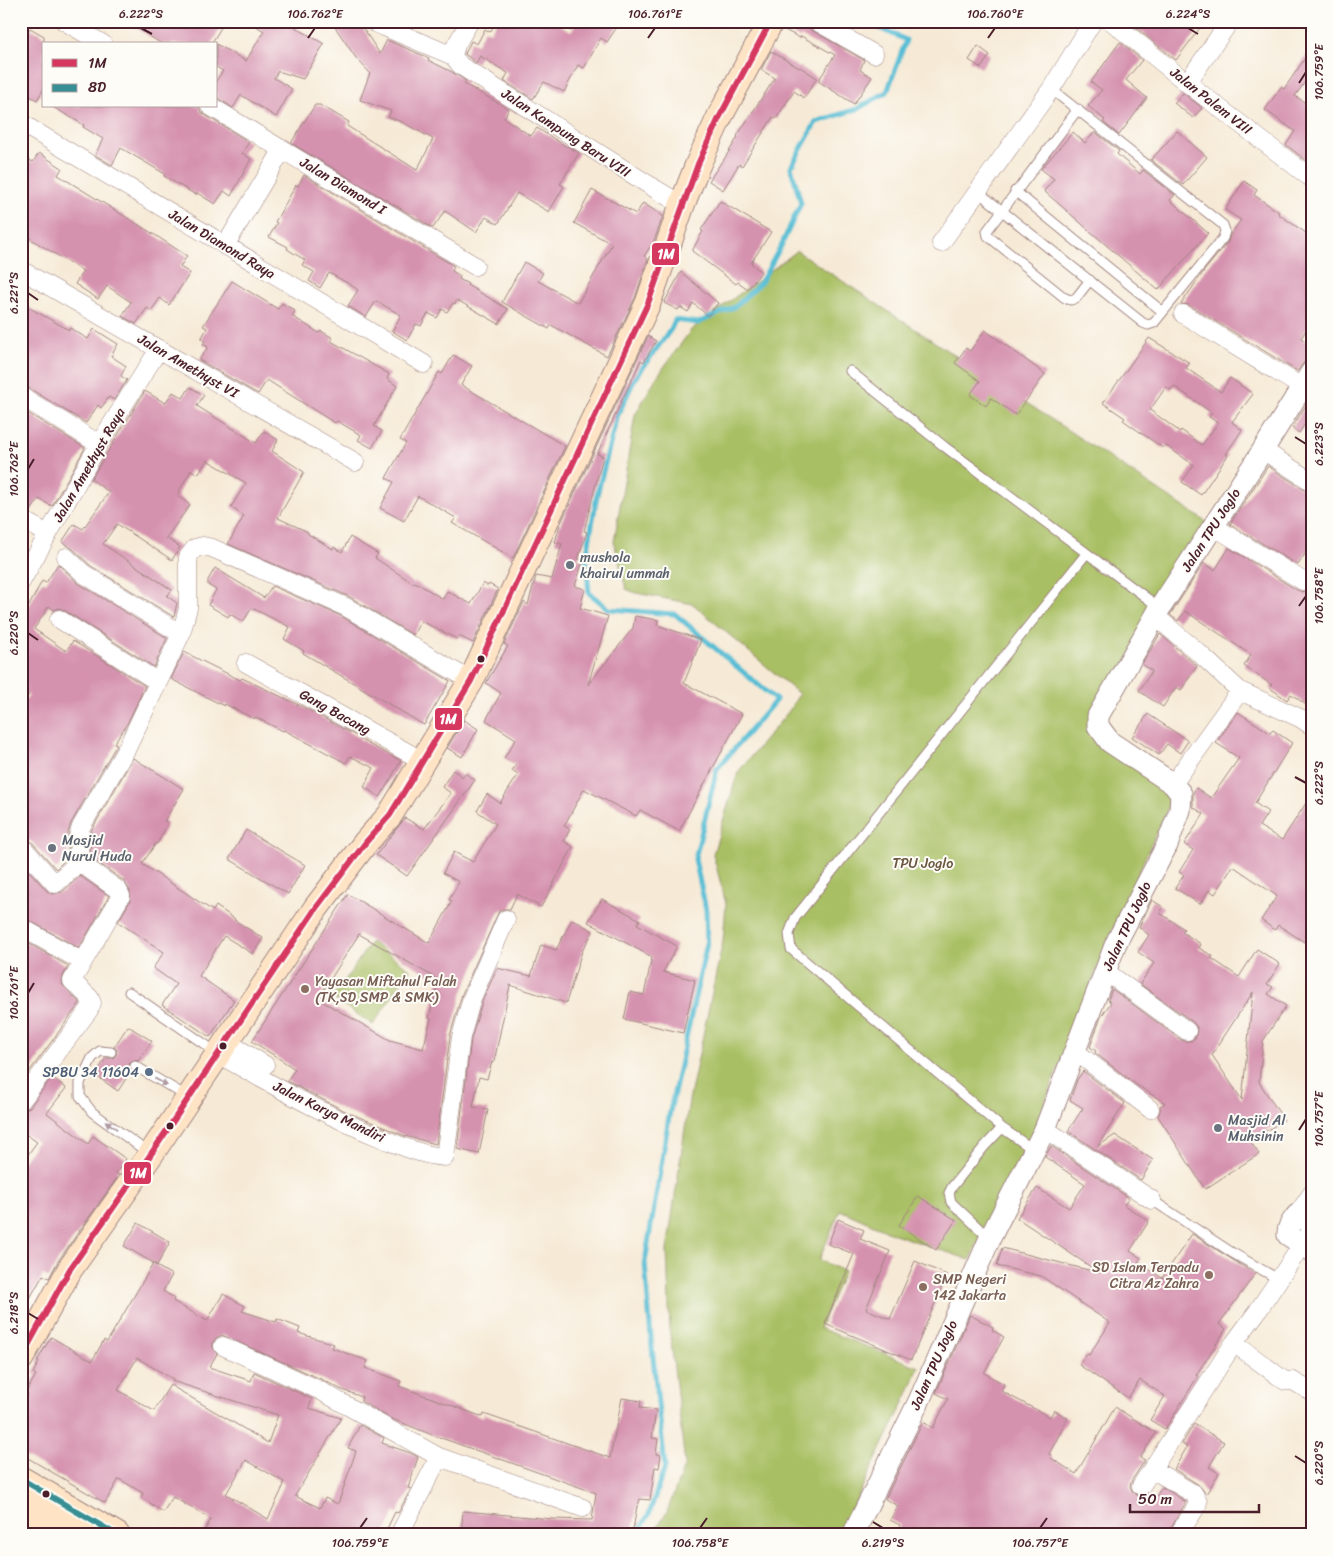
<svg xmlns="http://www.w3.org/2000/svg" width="1333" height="1556" font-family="Sriracha,sans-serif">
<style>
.green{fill:#a9bf63;stroke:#7a6f47}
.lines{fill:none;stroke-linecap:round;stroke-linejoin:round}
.stream{stroke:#56bdd4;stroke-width:5}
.building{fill:#d592af;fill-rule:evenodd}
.service-casing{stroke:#a08480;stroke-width:11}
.minor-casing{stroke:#a08480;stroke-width:19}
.tertiary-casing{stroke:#a08480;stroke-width:23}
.secondary-casing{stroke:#a08480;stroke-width:27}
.service{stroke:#fff;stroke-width:9}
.minor{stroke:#fff;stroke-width:18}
.tertiary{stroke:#fff;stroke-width:21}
.secondary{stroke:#fee4c5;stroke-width:25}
.bus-1-casing{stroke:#fdfcf7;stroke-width:10}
.bus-2-casing{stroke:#fdfcf7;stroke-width:10}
.bus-1{stroke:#d6375f;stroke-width:6}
.bus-2{stroke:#378f93;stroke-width:6}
.oneway{fill:#ae9aa0}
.ticks{fill:none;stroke:#4a1f2b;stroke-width:2}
.worship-dot{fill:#6b7280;stroke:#fdfcf7;stroke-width:2}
.bus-dot{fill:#4a1f2b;stroke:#fdfcf7;stroke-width:2}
.education-dot{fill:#8d6e63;stroke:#fdfcf7;stroke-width:2}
.service-dot{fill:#5c6f8a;stroke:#fdfcf7;stroke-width:2}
.labels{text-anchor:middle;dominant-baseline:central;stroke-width:4;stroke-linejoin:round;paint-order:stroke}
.street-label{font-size:14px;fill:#4a1f2b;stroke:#fdfcf7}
.worship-label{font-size:14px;fill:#5b616d;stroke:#fdfcf7;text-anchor:start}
.park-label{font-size:14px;fill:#6b573f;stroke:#fdfcf7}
.education-label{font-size:14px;fill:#785e54;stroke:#fdfcf7;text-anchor:start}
.service-label{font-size:14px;fill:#4e5e75;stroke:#fdfcf7;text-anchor:end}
.line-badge{stroke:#fdfcf7;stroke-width:2}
.badge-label{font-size:14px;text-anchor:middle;font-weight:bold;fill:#fff}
.neatline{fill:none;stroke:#4a1f2b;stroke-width:2}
.ticks-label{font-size:12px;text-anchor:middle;fill:#4a1f2b}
</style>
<rect width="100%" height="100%" fill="#fdfcf7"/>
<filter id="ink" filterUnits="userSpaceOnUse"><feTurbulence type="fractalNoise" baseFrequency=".02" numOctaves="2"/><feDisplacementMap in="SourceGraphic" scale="10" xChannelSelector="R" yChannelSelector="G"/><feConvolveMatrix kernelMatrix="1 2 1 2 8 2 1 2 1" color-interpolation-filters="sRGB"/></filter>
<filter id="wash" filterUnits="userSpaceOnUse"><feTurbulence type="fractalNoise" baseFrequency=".0096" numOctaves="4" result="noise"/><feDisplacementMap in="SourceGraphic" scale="20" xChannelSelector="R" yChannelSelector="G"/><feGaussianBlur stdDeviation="1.12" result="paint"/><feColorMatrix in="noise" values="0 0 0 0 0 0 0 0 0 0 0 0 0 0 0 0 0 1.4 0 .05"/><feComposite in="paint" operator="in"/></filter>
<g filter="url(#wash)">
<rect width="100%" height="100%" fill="#f6ead6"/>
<path class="green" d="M797,251L1208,523L1087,727L1168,778V807L1108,940L1031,1138L970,1260L894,1234L840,1210L819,1260L844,1271L819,1328L919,1367L908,1394L839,1535H651L667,1512L685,1464L670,1333L667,1250L689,1101L723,941L726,904L713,854L738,772L789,711L799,694L693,604L636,593L626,589L614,542L635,415L656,378L691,330Z
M371,942L410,969L373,1025L333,998Z"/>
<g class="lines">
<path class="stream" d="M637,1535L649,1514L665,1467L651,1338L645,1262L670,1111L707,943L706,910L695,859L717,769L776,700L675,614L609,609L589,593L586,560L597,495L617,417L635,378L671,329L675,320L698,323L736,306L761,282L781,246L801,203L791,167L816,122L857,109L887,92L906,40L863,21"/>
</g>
<g id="blocks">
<path class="building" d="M125,21H225L211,44H162Z
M248,21H299L295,27L324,44L303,79L278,71L274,78L292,89L276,117L241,95L233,108L216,97V81L223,71L216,67V44L246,61L264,31Z
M331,21H358L380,54L387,40L429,58L428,60L452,72L466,81L464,84L509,109L504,118L531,136L537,128L567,147V146L579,153L560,184L564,186L549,212L517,193L498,224L486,217L476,232L445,211L433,228L291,143L315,105H320L349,122L347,126L417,170L433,139L402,122L388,117L391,111L360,100L370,73L356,58Z
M497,21H553L571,31L578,21H621L607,42L601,38L584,68L578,65L564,92L544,82L533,99L504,81L508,73L480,56L476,63L465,54L471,41L477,44L485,29L490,32Z
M785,21H805L807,26L811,30L864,60L860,70L872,77L854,104L818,81L835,55L801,36L800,38L783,29Z
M1128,21H1191L1200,28L1176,60Z
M30,28L44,36V88L37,100L21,91V42Z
M1120,42L1142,60L1126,80L1147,98L1119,135L1103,122L1105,120L1088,106L1102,90L1091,82Z
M978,46L990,55L981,68L969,60Z
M1312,48V72L1295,96L1312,107V165L1286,145L1295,131L1265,110L1281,87L1284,89Z
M771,51L799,68L800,67L817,78L804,98L794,91L776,119L773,117L742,166L739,164L723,190L709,181L722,161H723L738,137L737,136L775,78L761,70Z
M1183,93L1202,108L1193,118L1174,103Z
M51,106H199L201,112L205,115L249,142L242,153L251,159L231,196L224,191L215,204L197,193L196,195L164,176L165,174L121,148L112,165L95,155L103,139L83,127L84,125Z
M1177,131L1207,157L1183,185L1151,160Z
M1073,132L1085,143L1095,132L1119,151L1117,154L1140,174L1143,170L1175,195L1170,200L1208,233L1158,290L1044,191L1054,179L1041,169Z
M39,153L62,168L58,175L155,235L187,256L180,267L190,273L169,305L160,298L151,311L147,308L136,324L122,316L131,302L107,286L98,299L75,284L83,271L21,233V155L33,162Z
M304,175L454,266L452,271L460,276L459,279L468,284L467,285L508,309L499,324L457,300L455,304L453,303L447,312L442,309L437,318L428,313L421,326L416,324L407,340L392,331L401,315L376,301L366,317L348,306L358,290L351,285L329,273L320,288L309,281L314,272L302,265L305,260L287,249L288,247L269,237L277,223L275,222L296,185L298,186Z
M1244,181L1257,190L1254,195L1279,212L1278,214L1312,237V321L1301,338L1312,346V359L1306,360L1297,371L1189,305L1181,304L1204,271L1228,242L1230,235L1241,220L1225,210Z
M592,190L636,214L643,203L663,216L654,241L644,256L648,259L635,298L607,356L551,325L549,329L502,302L524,262L543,273L538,281L578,303L612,244L574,223Z
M720,201L771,232L751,263L761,272L748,289L738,282L736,284L692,251L703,231L701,230Z
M681,272L718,303L708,316L693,303L688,312L680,307L678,310L664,303Z
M232,281L278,309L282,303L295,311L292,316L319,333L321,331L333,338L331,341L389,374L387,379L397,386L374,426L382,431L372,448L358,440L361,435L337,421L335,423L322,415L267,380L258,394L199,360L208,347L203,344L205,341L201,339L207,328L203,326Z
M21,303L69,330L70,328L88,339L94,329L118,344L111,356L126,366L121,376L127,380L114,400L109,397L101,408L98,405L86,423L27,387L21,385Z
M985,330L1045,374L1016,415L991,398L986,406L970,395L980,381L955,363L966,348L970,351Z
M648,336L656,341L644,362L641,360L597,454L603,456L584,531L587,532L578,559L583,560L575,586L585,589L580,608L608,616L588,685L633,628L635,616L658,620L657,625L701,640L684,683L742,714L679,831L640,810L636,816L584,789L564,826L570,829L564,841L573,847L541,907L517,894L510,909H504L499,911L462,994L450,1036L436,1144L405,1136L347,1112L287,1081L295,1069L252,1041L348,894L429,943L452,901L449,900L459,882L443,873L454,852L473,862L496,824L477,811L487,794L500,803L518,775L512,771L516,765L504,758L516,739L486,720L501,693L486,683L508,646L504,644L524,602L528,605L536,576L552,579L562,544L555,542L560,525ZM359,934L439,980L429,1018L431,1019L423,1049L390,1040L318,999Z
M1149,338L1190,363L1186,368L1221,392L1230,378L1253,394L1232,422L1242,430L1226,454L1228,455L1201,495L1182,482L1194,465L1165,445L1163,448L1137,430L1123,420L1125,418L1103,403ZM1174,386L1212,413L1209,417L1218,423L1202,445L1181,430L1180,432L1150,410L1166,387L1171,390Z
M453,355L472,366L461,385L565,446L513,558L452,523L456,518L418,496L404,521L380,508L394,482L386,478L406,443L400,440L439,372L442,374Z
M190,387L204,395L197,406L256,443L264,431L278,440L272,451L304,472L278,518L308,532V534L333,549L334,547L342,552L350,537L378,554L375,558L414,584L415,582L443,599L447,591L471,604L483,583L488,586L489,584L498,589L473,643L459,636L457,639L421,621L413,635L350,597L228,544L244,516L231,507L246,483L207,460L198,474L191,470L178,493L180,494L178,496L190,505L166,538L180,547L172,560L117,524L103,544L172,590L167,596L177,603L174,617L91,566L73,549L62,542L74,524L83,529L109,492L91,479L145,391L165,403L173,392L183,398Z
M1312,395V413L1299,433L1292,428Z
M21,409L85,448L52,506L39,499L30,512L21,508Z
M1268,466L1306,491L1312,493V543L1298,565L1230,524Z
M1229,548L1297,590L1303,592L1312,587V709L1291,694L1287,700L1270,688L1272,685L1244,666L1251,655L1235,644L1185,611L1178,621L1170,615L1204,563L1215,570Z
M58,564L78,583L167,638L154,667L64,610L59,608L54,610L49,606L34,629L66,651L73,641L145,686L127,724L114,743L117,744L71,823L68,833V857L56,869L32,842L24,839L21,835V705L29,695L21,690V615L27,605L29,606L42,581L46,583Z
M215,568L264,598L272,586L341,616L450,681L424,725L303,653L304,651L284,639L290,627L254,609V610L251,609L243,622L230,614L228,617L208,605L216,590L208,585V580Z
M1160,634L1197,666L1181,690L1176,687L1163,707L1139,691L1152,671L1142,664Z
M184,652L240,680L242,678L303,707L360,738L359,739L401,761L380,797L364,787L374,768L350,756L346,763L284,730L283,731L255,717L254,719L225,704L224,706L171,679Z
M1238,712L1270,733L1273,730L1292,743L1255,803L1268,812L1259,826L1282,840L1312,794V947L1278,925L1275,930L1261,920L1277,896L1233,866L1215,894L1209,890L1200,904L1175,888L1184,875L1179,872L1193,850L1184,844L1204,814L1193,807V793L1196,788L1211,798L1239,758L1216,743Z
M1148,714L1188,741L1180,753L1167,744L1159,755L1132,737Z
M464,720L478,729L462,757L447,748Z
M133,758L184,789L164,821L168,823L157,844L156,843L142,864L213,911L216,906L235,919L234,920L263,938L253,954L224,936L199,976L234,1000L210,1037L162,1005L176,984L153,968L164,952L118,922L130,901V891L124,881L90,857L91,831Z
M453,770L463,777L465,773L475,780L407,876L376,855L405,818L424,829L451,793L442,787Z
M246,830L305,865L288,894L229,859Z
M29,871L47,891L52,894L62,892L80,876L109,896L79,948L21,916V881Z
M602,899L640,920L637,924L677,946L663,972L695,980L683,1033L624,1019L630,992L644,995L652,957L588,922Z
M1152,900L1163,907L1160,913L1184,929L1182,932L1201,944L1199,948L1213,956L1211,958L1239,977L1257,949L1280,964L1267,984L1273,987L1268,994L1286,1006L1263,1041L1259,1082L1284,1120L1250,1141L1259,1154L1205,1189L1158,1116L1160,1111V1106L1165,1103L1137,1085L1095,1053L1096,1051L1090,1047L1101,1017L1111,1002L1108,1000L1112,989L1181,1040L1185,1041H1191L1196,1037L1197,1027L1193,1022L1140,984L1154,963L1138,952L1149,935L1139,927ZM1253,992L1242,1100L1212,1055Z
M572,919L593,931L582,951L566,1003L510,985L494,1062H492L487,1079L479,1077L473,1107L488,1110L479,1154L457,1149L471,1039L482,1002L497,968L531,976L541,945L556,950Z
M21,939L68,966L63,976L62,984L80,1003L21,1083Z
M128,1026L152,1041L138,1061L135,1060L130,1062L129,1066L131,1071L118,1091L95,1075L106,1058H113L116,1055L117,1050L114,1047Z
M1083,1071L1125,1103L1097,1147L1115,1135L1153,1160L1141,1180L1068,1131L1083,1108L1070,1100L1077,1080Z
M52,1077L66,1088L47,1113L88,1144L93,1136L126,1159L116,1173L119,1175L58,1261L49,1278L43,1275L21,1314V1164L37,1142L21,1131V1111L30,1107Z
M1051,1146L1129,1198L1124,1205L1149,1221L1130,1251L1141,1258L1138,1262L1162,1278L1192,1234L1255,1274L1219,1324L1226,1329L1196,1375L1198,1376L1165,1429L1150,1420L1165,1396L1140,1380L1128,1398L1079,1365L1086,1354L1089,1355L1110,1323L1041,1276L997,1266L1002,1248L1100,1273L1017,1218L1037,1188L1069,1208L1085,1184L1045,1157Z
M918,1196L956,1220L936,1250L899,1225Z
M838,1219L864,1230L860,1239L890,1251L866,1309L890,1319L915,1261L947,1275L911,1360L825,1324L854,1254L828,1244Z
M138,1223L170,1242L157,1265L124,1246Z
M153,1264L172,1275L163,1291L174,1298L173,1301L207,1321L223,1294L245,1306L242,1311L276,1322L277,1319L300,1328L298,1333L334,1344L332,1348L368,1361L365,1368L401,1381L399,1386L483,1417L484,1414L610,1458L622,1398L641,1401L640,1408L656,1410L652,1438L658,1439L656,1454L661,1455L659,1468L655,1467L650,1500L640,1499L638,1506H637L633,1530H631L630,1535H461L463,1511L552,1519L592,1520L596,1493L430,1434L390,1418L361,1401L362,1397L340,1389L323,1380L222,1335L216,1338L213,1342V1347L217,1354L209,1367L251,1381L254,1372L312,1399L309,1408L341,1418L295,1496L320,1508L325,1498L338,1504L356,1451L348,1448L360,1425L384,1438L382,1443L410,1453L418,1457L408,1488L411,1489L398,1513L395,1512L384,1535H202L211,1519L173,1497L163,1512L141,1497L143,1493L119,1479L105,1503L21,1454V1406L28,1394L26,1392L36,1375L33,1373L39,1362L37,1361L51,1337L92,1361L104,1340L107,1342ZM137,1358L173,1379L172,1381L278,1415L268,1443L170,1385L154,1411L118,1390ZM246,1460L284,1482L283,1484L284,1485L268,1519L226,1494Z
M970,1315L993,1327L992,1330L1004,1337L984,1373L1004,1384L1001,1391L1050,1417L1054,1410L1068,1418L1049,1454L1052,1456L1051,1458L1076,1474L1115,1407L1156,1433L1140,1458L1145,1460L1132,1480L1130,1486L1132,1491L1140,1497L1146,1495L1154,1500L1162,1487L1186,1502L1167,1535H896L900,1525L890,1520L898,1506L885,1499L923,1422L933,1428L948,1399L936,1393Z
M1194,1424L1224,1442L1209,1467L1219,1473L1206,1494L1199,1485L1174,1469L1187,1447L1182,1444Z"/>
</g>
</g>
<g filter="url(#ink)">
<use href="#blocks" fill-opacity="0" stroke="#a08480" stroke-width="1"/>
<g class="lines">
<g class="service-casing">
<path id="service" d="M1078,109L987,231L988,236L1065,298L1071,300L1076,298L1090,280
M977,191L1143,323L1148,325L1154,323L1223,238L1225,231L1223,225L1051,89
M1015,191L1163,312
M850,371L945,447L1160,608
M129,992L216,1052
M111,1052L100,1051L92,1058L80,1083V1096L92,1112L150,1154
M135,1066L188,1097
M1311,1118H1312
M1002,1128L791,949L789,934L795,918L1086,554
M1152,1200L1231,1252L1278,1279
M989,1238L951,1202L949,1193L952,1187L984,1147L1002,1128L1034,1150"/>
</g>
<g class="minor-casing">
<path id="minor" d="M64,21L103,44
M816,21L874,54
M1111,21L1187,83L1312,179
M375,23L453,56L461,66L657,190L682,205
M453,56L456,45L470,21
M1187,83L1230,21
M210,106L475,266
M21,123L424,364
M941,243L1051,89L1093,21
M225,246L283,149
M21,270L355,462
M1183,314L1302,387
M21,396L99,444
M1263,450L1312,482
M21,519L48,534
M1213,526L1303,581
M66,557L84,574L181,634
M21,582L99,444L159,349
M1155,616L1199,653L1240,691
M59,619L158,682
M246,663L423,761
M1173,784L1240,691L1300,718L1312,726
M21,850L24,849L55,884L79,862L118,890L121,896L72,981L90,998L92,1003L89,1010L21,1101
M79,862V833L81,827L127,748L181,634L188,608V557L195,548L203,546L212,548L346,607L471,681
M21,927L83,962
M1105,971L1187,1031
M227,1042L265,1065
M1075,1051L1150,1109
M218,1054C273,1085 327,1117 386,1140C404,1147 425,1156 445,1157L461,1037L472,998L506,919
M1045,1129L1152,1200
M1297,1215L1312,1193
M1234,1343L1285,1381H1293L1312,1392
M223,1346L319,1390L439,1457L399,1535
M439,1457L583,1508
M1152,1469L1194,1494L1198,1502L1197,1506L1178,1535
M1141,1486L1234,1343L1257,1312L1312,1230"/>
</g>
<g class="tertiary-casing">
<path id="tertiary" d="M1312,1224L1297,1215C1292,1222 1287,1227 1288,1235L1312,1251
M853,1535L919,1401L990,1238L1045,1129L1116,943L1167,845L1180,810L1181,794L1173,784L1110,742L1098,726V716L1160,608L1263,450L1312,371"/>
</g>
<g class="secondary-casing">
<path id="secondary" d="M21,1358L70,1269L151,1154L316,908L366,842L390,815L471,681L648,303L682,205L698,164L719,118L771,21
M21,1479L117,1535
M21,1506L71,1535"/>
</g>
<use href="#service" class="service"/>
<use href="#minor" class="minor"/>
<use href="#tertiary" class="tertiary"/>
<use href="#secondary" class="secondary"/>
<g class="bus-1-casing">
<path id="bus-1" d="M21,1358L70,1269L151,1154L316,908L366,842L390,815L471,681L648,303L698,164L719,118L771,21"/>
</g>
<g class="bus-2-casing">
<path id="bus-2" d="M21,1479L117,1535"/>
</g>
<use href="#bus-1" class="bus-1"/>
<use href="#bus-2" class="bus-2"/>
</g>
<defs><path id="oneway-solid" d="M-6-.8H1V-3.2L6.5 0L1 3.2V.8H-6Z" transform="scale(1.25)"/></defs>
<g class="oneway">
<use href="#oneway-solid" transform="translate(161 1082) rotate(30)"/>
<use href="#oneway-solid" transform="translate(111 1125) rotate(-145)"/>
</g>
</g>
<path class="ticks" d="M141,28L152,34M1188,28L1198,34M308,38L315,28M648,38L655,28M988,38L995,28M1299,83L1306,72M28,293L38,300M1295,437L1306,444M28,469L34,459M1299,606L1306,596M28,633L38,640M1295,777L1306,783M28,993L34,983M1299,1130L1306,1119M28,1313L38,1319M1295,1456L1306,1463M873,1522L883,1528M360,1528L367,1518M700,1528L707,1518M1040,1528L1047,1518"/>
<g class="worship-dot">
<circle cx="570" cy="565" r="5"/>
<circle cx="52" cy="848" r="5"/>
<circle cx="1218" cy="1128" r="5"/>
</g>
<g class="bus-dot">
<circle cx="481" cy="659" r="4.5"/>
<circle cx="223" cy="1046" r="4.5"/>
<circle cx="170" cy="1126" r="4.5"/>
<circle cx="46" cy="1494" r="4.5"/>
</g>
<g class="education-dot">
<circle cx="305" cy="989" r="5"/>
<circle cx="1209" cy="1275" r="5"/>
<circle cx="923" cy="1287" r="5"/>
</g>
<circle class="service-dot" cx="149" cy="1072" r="5"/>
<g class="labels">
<g class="street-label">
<text transform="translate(1211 101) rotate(38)">Jalan Palem VIII</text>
<text transform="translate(566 133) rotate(33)">Jalan Kampung Baru VIII</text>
<text transform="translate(343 186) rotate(31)">Jalan Diamond I</text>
<text transform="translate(222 244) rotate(31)">Jalan Diamond Raya</text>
<text transform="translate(188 366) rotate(30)">Jalan Amethyst VI</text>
<text transform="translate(89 465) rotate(-60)">Jalan Amethyst Raya</text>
<text transform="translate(1211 530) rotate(-57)">Jalan TPU Joglo</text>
<text transform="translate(335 712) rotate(29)">Gang Bacang</text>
<text transform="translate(1127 926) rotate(-65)">Jalan TPU Joglo</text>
<text transform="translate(329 1112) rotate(26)">Jalan Karya Mandiri</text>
<text transform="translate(934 1365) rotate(-66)">Jalan TPU Joglo</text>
</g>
<g class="worship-label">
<text x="580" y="557">mushola<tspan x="580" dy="16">khairul ummah</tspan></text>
<text x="62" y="840">Masjid<tspan x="62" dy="16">Nurul Huda</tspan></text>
<text x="1228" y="1120">Masjid Al<tspan x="1228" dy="16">Muhsinin</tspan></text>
</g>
<g class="park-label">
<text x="923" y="863">TPU Joglo</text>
</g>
<g class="education-label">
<text x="315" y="981">Yayasan Miftahul Falah<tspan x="315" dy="16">(TK,SD,SMP &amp; SMK)</tspan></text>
<text x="1199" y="1267" text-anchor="end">SD Islam Terpadu<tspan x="1199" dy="16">Citra Az Zahra</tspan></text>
<text x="933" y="1279">SMP Negeri<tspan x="933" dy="16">142 Jakarta</tspan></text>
</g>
<g class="service-label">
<text x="139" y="1072">SPBU 34 11604</text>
</g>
</g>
<g class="line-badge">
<rect x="651" y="242" width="29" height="24" rx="5" fill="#d6375f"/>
<rect x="434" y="707" width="29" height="24" rx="5" fill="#d6375f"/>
<rect x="123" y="1161" width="29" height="24" rx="5" fill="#d6375f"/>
</g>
<g class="badge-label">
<text x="666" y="259">1M</text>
<text x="448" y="724">1M</text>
<text x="138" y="1178">1M</text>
</g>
<rect width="1333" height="1556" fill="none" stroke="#fdfcf7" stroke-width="55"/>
<rect x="42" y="42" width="175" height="65" fill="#fdfcf7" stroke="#b5a4a5"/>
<rect x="52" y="59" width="25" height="8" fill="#d6375f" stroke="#b5a4a5"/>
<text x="88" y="68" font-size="15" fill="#4a1f2b">1M</text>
<rect x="52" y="84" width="25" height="8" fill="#378f93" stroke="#b5a4a5"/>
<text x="88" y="92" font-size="15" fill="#4a1f2b">8D</text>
<path d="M1130 1504v8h129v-8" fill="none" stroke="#4a1f2b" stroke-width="2.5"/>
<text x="1138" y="1504" font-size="15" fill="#4a1f2b" stroke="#fdfcf7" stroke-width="4" paint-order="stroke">50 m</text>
<rect x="28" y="28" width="1278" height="1500" class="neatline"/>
<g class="ticks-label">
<text x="141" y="18">6.222°S</text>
<text x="315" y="18">106.762°E</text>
<text x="655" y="18">106.761°E</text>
<text x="995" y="18">106.760°E</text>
<text x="1188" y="18">6.224°S</text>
<text transform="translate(1319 72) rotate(-90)" y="4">106.759°E</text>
<text transform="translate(14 293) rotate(-90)" y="4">6.221°S</text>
<text transform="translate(1319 444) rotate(-90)" y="4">6.223°S</text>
<text transform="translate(14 469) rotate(-90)" y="4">106.762°E</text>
<text transform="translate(1319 596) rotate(-90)" y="4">106.758°E</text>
<text transform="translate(14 633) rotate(-90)" y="4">6.220°S</text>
<text transform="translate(1319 783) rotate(-90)" y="4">6.222°S</text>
<text transform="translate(14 993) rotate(-90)" y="4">106.761°E</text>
<text transform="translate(1319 1119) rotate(-90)" y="4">106.757°E</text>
<text transform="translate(14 1313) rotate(-90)" y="4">6.218°S</text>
<text transform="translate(1319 1463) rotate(-90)" y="4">6.220°S</text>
<text x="360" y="1547">106.759°E</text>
<text x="700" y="1547">106.758°E</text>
<text x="883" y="1547">6.219°S</text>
<text x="1040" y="1547">106.757°E</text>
</g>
</svg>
